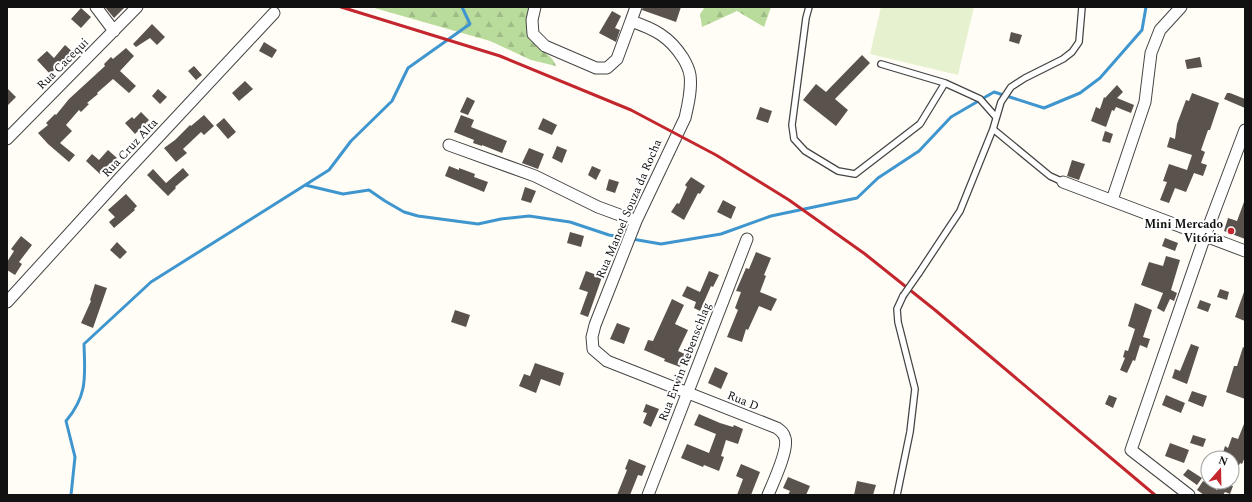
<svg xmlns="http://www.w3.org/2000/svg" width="1252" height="502" font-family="Spectral,serif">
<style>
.forest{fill:url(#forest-firs)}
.pitch{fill:#e6f2cf}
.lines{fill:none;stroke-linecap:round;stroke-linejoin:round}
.stream{stroke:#3f96cf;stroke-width:3}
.building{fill:#5a524d}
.service-casing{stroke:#444;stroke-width:8}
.minor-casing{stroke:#444;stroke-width:13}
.service{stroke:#fff;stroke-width:5.5}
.minor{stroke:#fff;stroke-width:11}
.rail{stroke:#c4262e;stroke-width:3}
.service-bridge-casing{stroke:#444;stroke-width:8;stroke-linecap:butt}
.service-bridge{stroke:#fff;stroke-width:5.5}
.poi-dot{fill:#c4262e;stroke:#fff;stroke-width:1.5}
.labels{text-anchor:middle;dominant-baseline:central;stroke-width:4;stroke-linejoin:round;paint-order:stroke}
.street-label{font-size:12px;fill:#111;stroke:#fff}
.poi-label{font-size:12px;font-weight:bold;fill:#111;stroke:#fff;text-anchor:end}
</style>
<defs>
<pattern id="forest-firs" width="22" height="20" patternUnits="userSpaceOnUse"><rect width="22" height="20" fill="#b9dc9c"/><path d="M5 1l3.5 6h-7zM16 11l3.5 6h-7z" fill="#9ebc85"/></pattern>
</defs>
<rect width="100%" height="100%" fill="#fffdf5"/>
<path class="forest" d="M371,7H529C525,17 526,32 532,41C539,52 552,53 556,66L531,60L490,41Z
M705,7H771L764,27L737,11L702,27L700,14Z"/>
<path class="pitch" d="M881,7H974L958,75L870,54Z"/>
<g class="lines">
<path class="stream" d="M305,185L343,194L369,190L385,201L404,212L418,216L478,224L501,219L529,216L570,222L609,235L627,238
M632,239L661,244L721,234L771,216L857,198L878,178L919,151L951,117L994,92L1044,108L1080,93L1100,78L1142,30L1146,7
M71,495L75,457L66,421C88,395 85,376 84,344L151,282L329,170L351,141L392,101L408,68L470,24L462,7"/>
</g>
<path class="building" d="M105,7H125L114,18Z
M643,7H681L676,22L642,10Z
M81,8L91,17L81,28L71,19Z
M612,11L621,16L615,28L620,30L616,42L599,33Z
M152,24L165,37L157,45L150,38L136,47L133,44Z
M1011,32L1022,35L1019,44L1009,41Z
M264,42L277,50L272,58L259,51Z
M65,45L75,54L66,64L63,61L50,74L37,60L47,51L54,58Z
M126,48L134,56L120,71L136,86L129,93L113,79L97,93L98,94L87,103L89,104L81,112L79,110L66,125L72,131L60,143L75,155L69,162L48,144L38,133L48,125L46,123L55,114L56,115L69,99L105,66L104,64L111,57L113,59Z
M862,55L870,63L835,99L848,110L836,126L803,100L816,84L826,92Z
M1200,57L1202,67L1187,69L1185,60Z
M194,66L202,75L196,80L188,71Z
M245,81L253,89L239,101L232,93Z
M1117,85L1123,92L1117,98L1134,105L1131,113L1116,107L1114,111L1112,110L1106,127L1091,121L1096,107L1100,109L1104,97L1105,98Z
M7,88L16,97L7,106Z
M158,89L167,97L160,104L152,96Z
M1192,93L1219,103L1210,130H1208L1201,150L1205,152L1201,163L1207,165L1203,176L1194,173L1186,192L1175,188L1169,203L1160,200L1167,182L1163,181L1169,164L1187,170L1192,155L1167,147L1170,137L1175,139L1177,124L1186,100L1189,101Z
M1227,93H1230L1245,99V108L1224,99Z
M467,97L475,101L468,115L460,112Z
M760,107L772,111L768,123L756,119Z
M141,112L149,120L135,134L125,123L132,117L134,119Z
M204,115L214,126L204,135L201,132L183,149L187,153L176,162L164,148L175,140L190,125L191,126Z
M461,115L474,120L471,127L507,141L502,153L482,145V146L473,143L474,140L454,132Z
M224,118L236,132L228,139L216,125Z
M543,118L557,125L552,135L538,129Z
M1105,131L1113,134L1110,143L1102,141Z
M557,146L567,150L562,163L552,158Z
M529,148L544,154L538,169L522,163Z
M108,150L117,158L111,164L110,163L100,174L86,161L92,154L99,160Z
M1072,160L1085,164L1079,180L1067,176Z
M449,166L459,170V168L475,174L474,177L488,182L484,192L445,176Z
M592,166L601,170L596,180L588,175Z
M183,168L189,175L175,187L176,188L168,196L147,175L153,169L166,183Z
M691,177L705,186L700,194L698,193L684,220L671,212L677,203L679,204L687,187L685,185Z
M609,179L619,182L615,193L606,190Z
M525,187L536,191L531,203L521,200Z
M126,194L137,206L134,209L135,210L114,228L109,222L115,217L108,210Z
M723,200L736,207L731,219L717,212Z
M1244,202H1245V239L1224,231L1228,218L1237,221Z
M570,232L584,236L581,247L567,243Z
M21,236L32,245L19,262L22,264L15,275L7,270V262L14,251L11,249Z
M1165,238L1178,243L1175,251L1162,246Z
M117,242L127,252L120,259L110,250Z
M756,252L771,258L764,275L766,276L760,292L777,299L771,311L759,306L748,330L746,329L742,342L727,337L738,310L735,308L741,292L736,291L746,268L749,269Z
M1166,256L1180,260L1171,290L1177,293L1174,301L1170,299L1164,312L1157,308L1163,293L1141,285L1149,262L1163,266Z
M586,271L602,277L588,317L580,314L588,292L579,289Z
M709,271L719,275L713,287L711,286L700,311L694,308L696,302L682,296L687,286L700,292Z
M95,284L107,288L93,328L81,323L91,301L90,300Z
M1220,289L1229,292L1227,300L1217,297Z
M1244,292L1245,293V321L1235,317Z
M672,299L684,305L675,324L688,330L678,351L685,354L680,367L664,361L665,359L644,350L648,340L653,341Z
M1200,300L1211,304L1208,312L1197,308Z
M1135,303L1152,310L1143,337L1150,339L1147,348L1140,345L1135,361L1133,360L1127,373L1120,370L1125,358L1123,357L1125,350L1128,351L1135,329L1128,326Z
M455,310L470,315L466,327L451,322Z
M617,323L630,328L624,344L610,339Z
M1191,344L1199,347L1187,384L1172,378L1175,369L1180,371Z
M1243,347L1245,348V399L1226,392L1234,366H1237Z
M535,363L564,373L560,386L541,379L536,393L519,386L524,374L530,376Z
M715,367L728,373L721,389L708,383Z
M1192,391L1207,396L1203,407L1188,401Z
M1109,395L1117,398L1113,408L1105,404Z
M1166,395L1185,403L1181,413L1162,405Z
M646,404L659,409L651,427L643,423L647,413L643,412Z
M699,414L720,423L733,427L734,425L743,429L738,444L726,440L721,456L724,457L719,471L704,465L703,467L681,458L687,444L709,453L716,434L694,425Z
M1244,424H1245V457L1242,464L1240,463L1232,482V458L1222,456L1225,446L1228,448L1232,437L1238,439Z
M1193,435L1206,439L1203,447L1190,443Z
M1170,443L1189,450L1184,463L1165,456Z
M629,459L646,466L642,476L638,475L630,495H617L627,470L625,469Z
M741,464L760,472L751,495H737L743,479L736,476Z
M1188,469L1202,478L1197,485L1183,475Z
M788,477L810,486L806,495H788L790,491L783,488Z
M857,481L876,485L873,495H854Z
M1203,481L1217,490L1220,482L1233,486L1230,494L1225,492L1223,495H1204L1197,490Z"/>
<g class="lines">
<g class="service-casing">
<path id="service" d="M809,7L806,18L792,125L794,139L805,151L838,171L855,174L920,124L945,83L980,99L995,116
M881,64L945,83
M993,129L1050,176L1063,182
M919,273L960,211L993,129L1001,102L1011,87L1025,78L1063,59L1072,52L1079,42L1082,7
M897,495L910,432L915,389L898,322L897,309L903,296"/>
</g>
<g class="minor-casing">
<path id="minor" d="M96,7L114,31
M535,7L532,20L533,34L545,46L596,68H607L617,59L631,21
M636,7L631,21C654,29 669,36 683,58C686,63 689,69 690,75C692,89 688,105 685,118L636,221L595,325L592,337L593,349L607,361L777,428C781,431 784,433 785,438C789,449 773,483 768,495
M7,139L137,7
M449,145L535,176L598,207L636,221
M1063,182L1245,251
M1112,200L1145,102L1151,53L1160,30L1181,7
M7,302L119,179L274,13
M648,495L747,239
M1189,495L1131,450L1205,236L1245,130"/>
</g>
<use href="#service" class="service"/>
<use href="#minor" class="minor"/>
<path class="rail" d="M341,7L500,56L631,110L716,155L789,200L865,254L935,310L1155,495"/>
<g class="service-bridge-casing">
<path id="service-bridge" d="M903,296L919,273"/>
</g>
<use href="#service-bridge" class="service-bridge"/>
</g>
<circle class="poi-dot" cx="1231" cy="231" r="4"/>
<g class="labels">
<g class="street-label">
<text transform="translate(63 64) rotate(-45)">Rua Cacequi</text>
<text transform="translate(130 148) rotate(-47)">Rua Cruz Alta</text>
<text transform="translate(629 209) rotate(-67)">Rua Manoel Souza da Rocha</text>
<text transform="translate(685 362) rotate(-69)">Rua Erwin Rebenschlag</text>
<text transform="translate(743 401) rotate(22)">Rua D</text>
</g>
<g class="poi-label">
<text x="1223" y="224">Mini Mercado<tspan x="1223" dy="14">Vitória</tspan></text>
</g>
</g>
<rect width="1252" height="502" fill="none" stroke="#111111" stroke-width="16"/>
<g transform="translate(1220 470) rotate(20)"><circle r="19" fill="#ffffff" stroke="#a0a0a0"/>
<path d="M0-3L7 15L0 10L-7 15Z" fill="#c4262e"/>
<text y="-6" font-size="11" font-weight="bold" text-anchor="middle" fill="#111111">N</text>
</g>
</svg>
